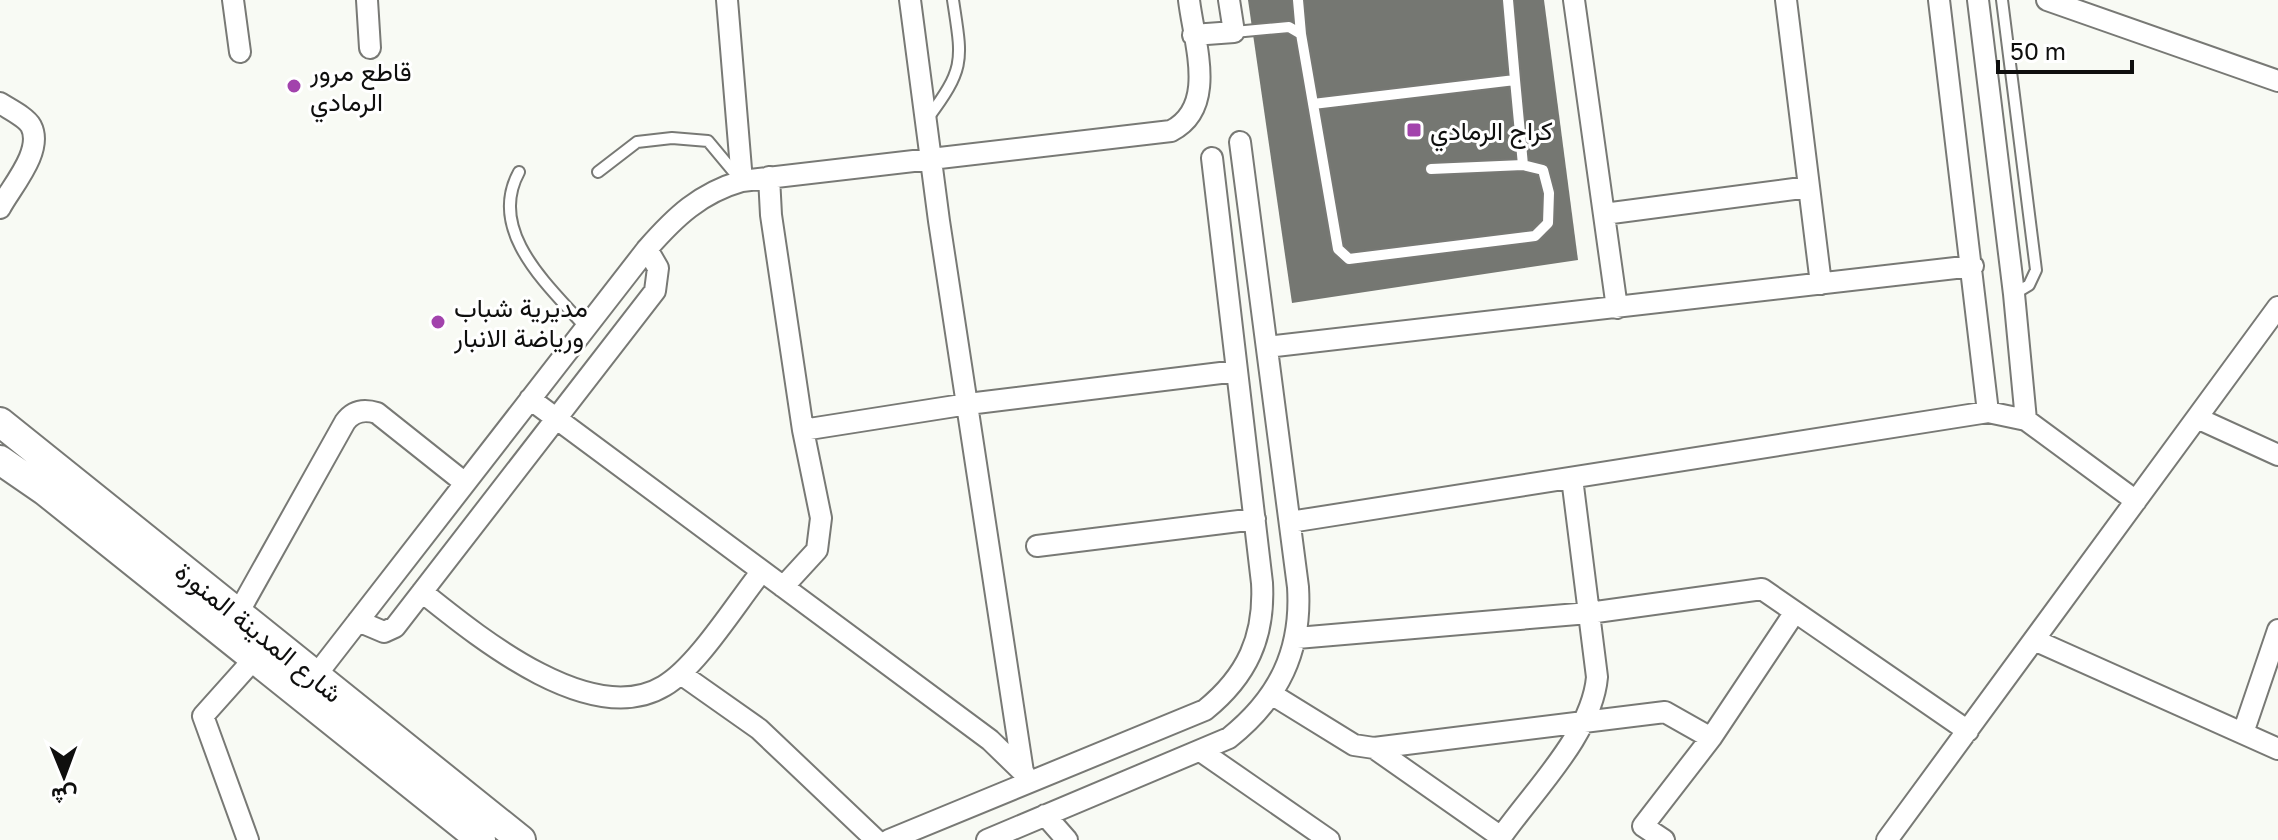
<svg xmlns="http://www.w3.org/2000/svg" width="2278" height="840" font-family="'Golos Text',Vazirmatn,sans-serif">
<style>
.building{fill:#757772}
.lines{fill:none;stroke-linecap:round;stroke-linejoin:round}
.lane-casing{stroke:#787975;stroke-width:14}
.street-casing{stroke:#787975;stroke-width:24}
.secondary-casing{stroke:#787975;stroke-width:32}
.lane{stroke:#fff;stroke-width:10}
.street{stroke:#fff;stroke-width:20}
.secondary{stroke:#fff;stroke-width:28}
.poi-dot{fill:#a243ac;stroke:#fff;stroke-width:3}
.labels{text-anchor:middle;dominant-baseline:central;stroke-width:6;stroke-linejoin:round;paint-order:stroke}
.poi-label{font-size:26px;fill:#0f0f0e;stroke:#fff;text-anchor:start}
.street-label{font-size:26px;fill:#0f0f0e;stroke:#fff}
</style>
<rect width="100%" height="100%" fill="#f8faf4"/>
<path class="building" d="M1248,0H1544L1578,260L1292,303Z"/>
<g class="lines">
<g class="lane-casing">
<path id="lane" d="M1298,0L1301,34
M1508,0L1515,80
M2002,0L2036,270L2029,285L2014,294
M1234,32L1289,27L1301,34L1338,249L1349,259L1535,236L1548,223L1549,193L1543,170L1523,165L1431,169
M1313,104L1515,80L1523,165
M928,118C966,67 962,60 953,0
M519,172C486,232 550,287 586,328
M598,172L637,142L672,138L708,141L738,177"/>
</g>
<g class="street-casing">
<path id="street" d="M233,0L240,52
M367,0L370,48
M727,0L742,181
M910,0L939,221L1023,772
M1574,0L1617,308
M1786,0L1821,284
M1939,0L1988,412
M1978,0L2014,294L2026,420
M2047,0L2278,81
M1193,35L1234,32L1229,0
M0,103C9,109 26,117 31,126C44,151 11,187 0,208
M769,177L771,215L803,430L821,518L817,550L783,587
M1604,214L1809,187
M1267,347L1973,266
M530,399L990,740L1024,773
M2197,418L2278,455
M803,430L968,404L1237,371
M1290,522L1988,412L2026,420L2136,501
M1037,546L1255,519
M422,592C477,636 591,730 664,686C697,667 737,602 762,571
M237,615L345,422C353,411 364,409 377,413L465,483
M358,621L384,632L395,627L655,291L658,268L647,249
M1297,638L1589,613L1762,589L1968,731
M2034,640L2278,749
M681,674L759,729L876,840
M310,683L647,249C675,217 700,193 742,181L1171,131C1218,107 1194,43 1189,0
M1273,695L1354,745L1374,748L1665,712L1711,738L1643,826L1664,840
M2243,733L2278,630
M1711,738L1795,612
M1374,748L1501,837
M1202,752L1329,840
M1045,815L1067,840
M248,840L203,716L254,659
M889,840L1205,710C1247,676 1265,637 1262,583L1212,158
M987,840L1229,738C1279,698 1302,651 1298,587L1240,142
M1499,840C1532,792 1592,735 1597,677L1572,478
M1887,840L2278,307"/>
</g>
<g class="secondary-casing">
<path id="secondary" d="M0,422L521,840
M0,460L45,491L481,840"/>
</g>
<use href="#lane" class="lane"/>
<use href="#street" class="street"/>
<use href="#secondary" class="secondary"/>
</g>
<g class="poi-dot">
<circle cx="294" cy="86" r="8"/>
<rect x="1406" y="122" width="16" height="16" rx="4"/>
<circle cx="438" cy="322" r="8"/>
</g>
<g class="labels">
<g class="poi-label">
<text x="310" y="71">قاطع مرور<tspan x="310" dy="30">الرمادي</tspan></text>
<text x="1430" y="130">كراج الرمادي</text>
<text x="454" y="307">مديرية شباب<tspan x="454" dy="30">ورياضة الانبار</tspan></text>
</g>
<g class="street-label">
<text transform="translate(259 632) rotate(39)">شارع المدينة المنورة</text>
</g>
</g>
<g transform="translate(64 776) rotate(179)" stroke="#ffffff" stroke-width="6" paint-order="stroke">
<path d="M0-6L14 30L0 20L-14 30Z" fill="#0f0f0e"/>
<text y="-12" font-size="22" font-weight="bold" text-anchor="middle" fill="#0f0f0e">ش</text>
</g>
<path d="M1998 60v12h134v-12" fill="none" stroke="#0f0f0e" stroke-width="4"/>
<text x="2010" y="60" font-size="24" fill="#0f0f0e" stroke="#ffffff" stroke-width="6" paint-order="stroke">50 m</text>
</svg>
